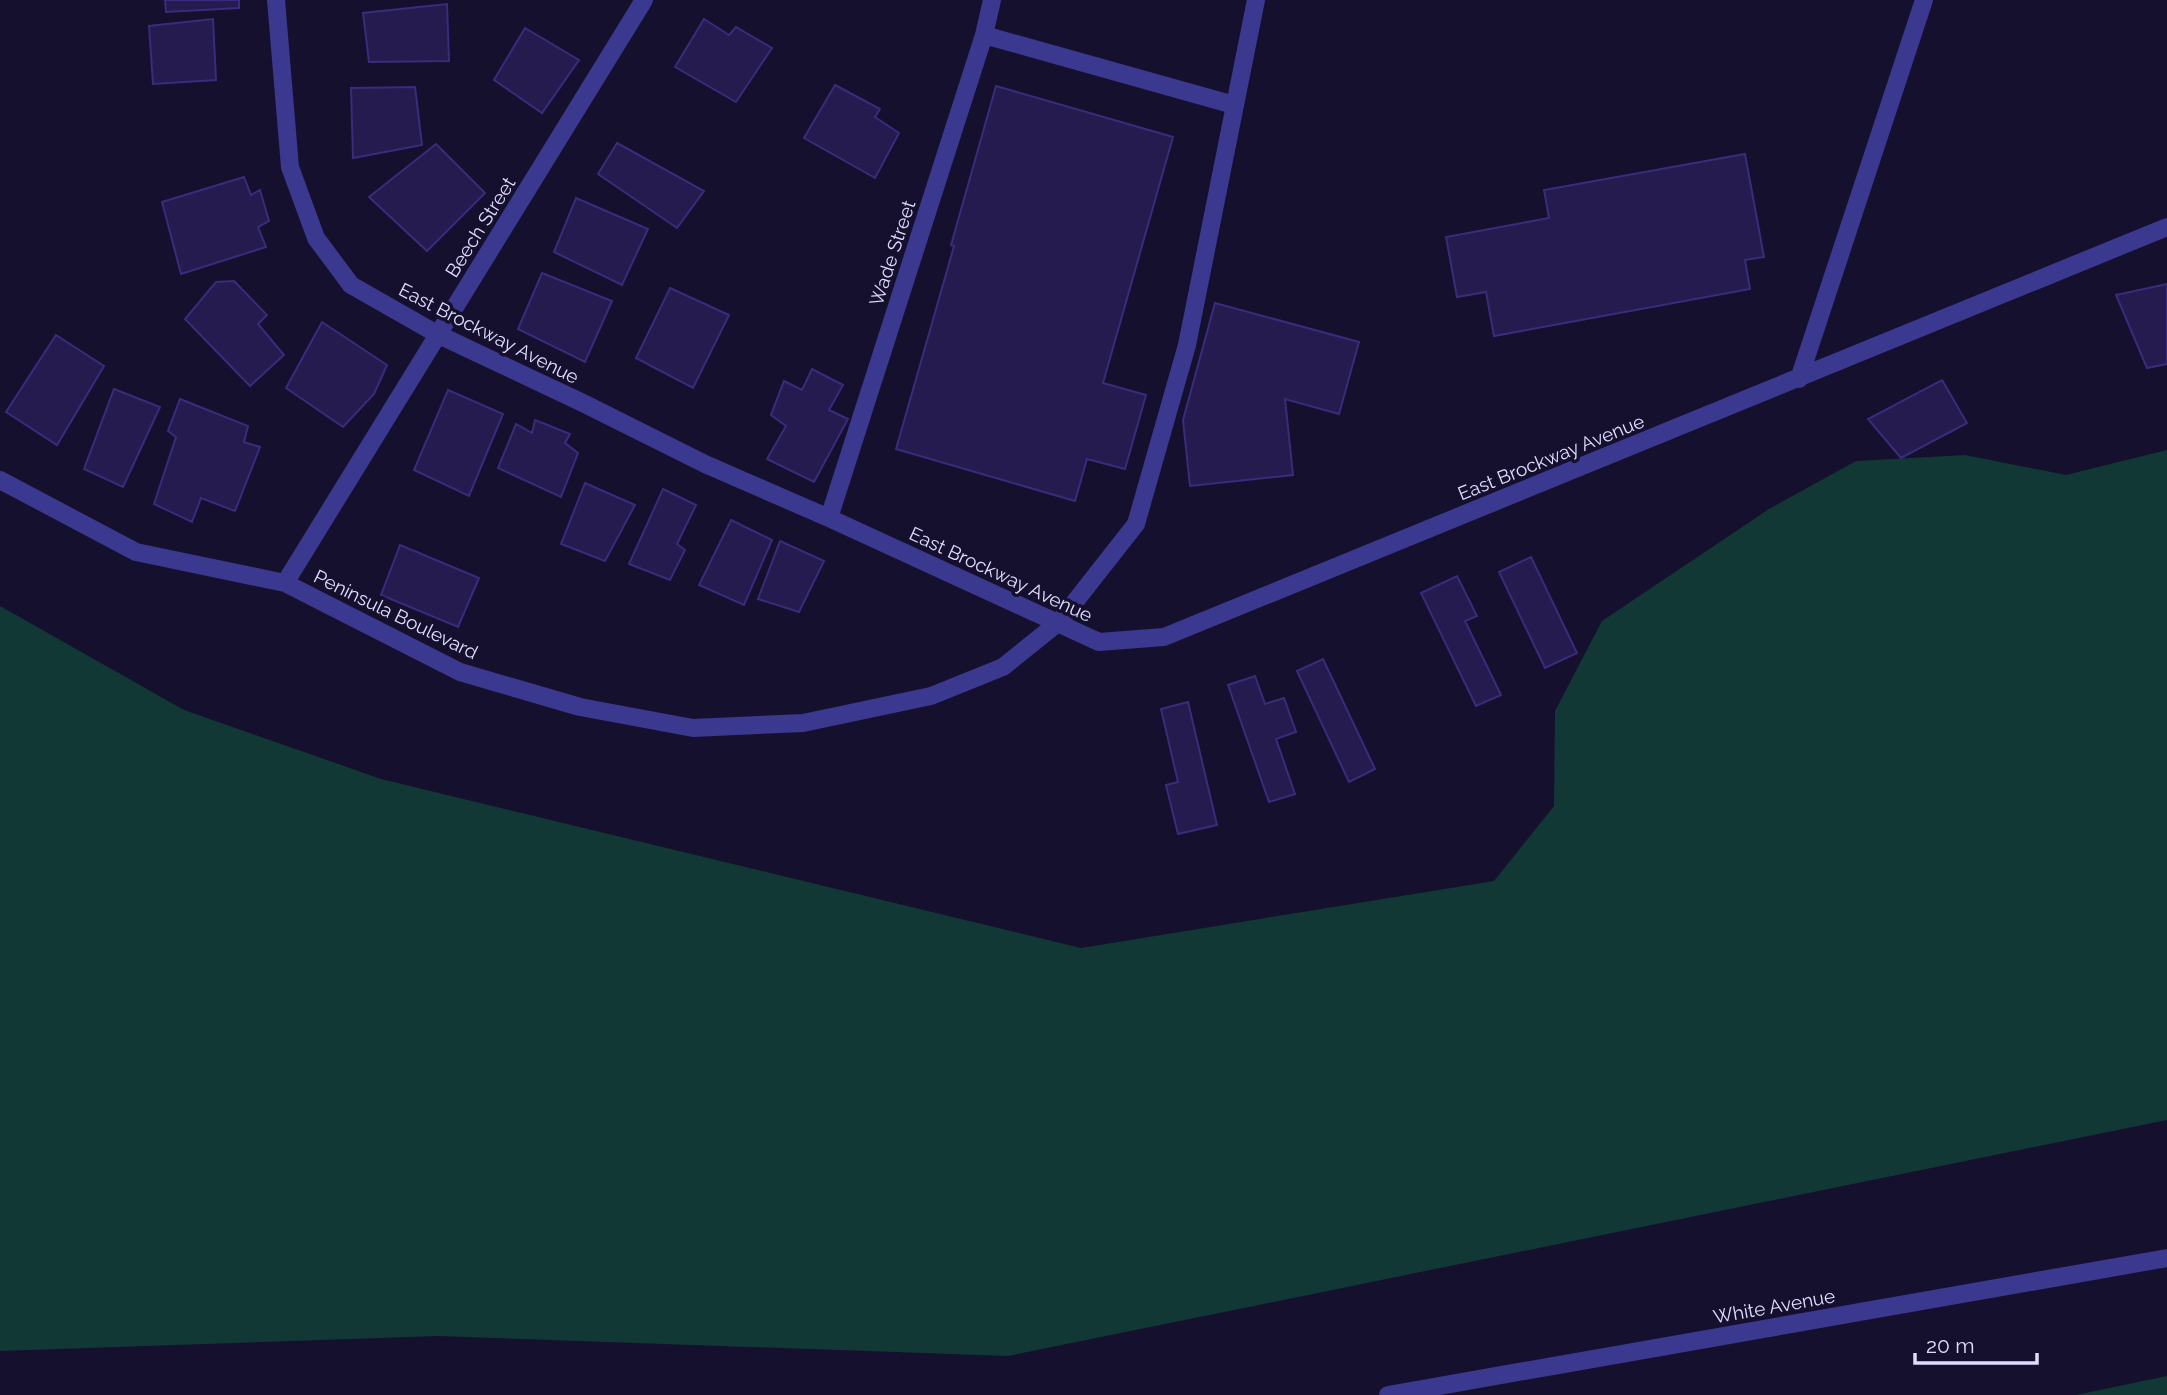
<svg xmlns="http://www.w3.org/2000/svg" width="2167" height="1395" font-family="Raleway,sans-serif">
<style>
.green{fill:#123836}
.building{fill:#251b4f;stroke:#3b2b7d;stroke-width:2}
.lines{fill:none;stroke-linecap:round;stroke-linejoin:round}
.minor{stroke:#3b388f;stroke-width:18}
.labels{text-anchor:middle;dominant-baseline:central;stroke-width:7;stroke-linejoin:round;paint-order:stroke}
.street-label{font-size:19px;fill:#e0dcff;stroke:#15102d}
</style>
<rect width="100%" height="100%" fill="#15102d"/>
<path class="green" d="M2167,450V1120L1008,1356L438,1336L0,1351V606L184,710L381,779L1081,948L1494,881L1554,806L1555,711L1602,621L1769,509L1856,461L1965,455L2066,475Z
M2167,1376V1395H2076Z"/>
<path class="building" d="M165,0H239V8L166,12Z
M447,4L449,61L369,62L363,13Z
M213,19L216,80L153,84L149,26Z
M704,19L729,35L736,27L772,48L736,102L675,67Z
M525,28L579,60L542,113L494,80Z
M835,85L880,109L875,117L899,133L875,178L804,138Z
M996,86L1173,137L1103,383L1146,395L1125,469L1087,459L1075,501L896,449L954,246L951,245Z
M415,87L422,145L353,158L351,88Z
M617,143L704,191L677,228L598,174Z
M436,144L485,193L427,251L369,197Z
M1745,154L1764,257L1745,260L1750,289L1494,336L1486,292L1457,297L1446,237L1549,218L1544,190Z
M244,177L251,195L260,190L269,221L258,227L266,247L181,274L162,202Z
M576,198L648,229L622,285L554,252Z
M542,273L612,301L585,362L518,329Z
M234,281L267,315L258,324L284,355L250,386L185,319L216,282Z
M2167,284V364L2147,368L2116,295Z
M670,288L729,315L693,388L636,358Z
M1215,303L1359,342L1339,414L1285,399L1293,475L1190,486L1183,420Z
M322,322L387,365L374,394L343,427L286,388Z
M56,335L104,366L57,445L6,412Z
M812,369L843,385L829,410L848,419L814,482L767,459L786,426L771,415L784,381L802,390Z
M1942,380L1967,423L1901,458L1868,419Z
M114,389L160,407L123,487L84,469Z
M448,390L503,414L469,496L414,470Z
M180,399L248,426L244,442L260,447L235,511L201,498L192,522L154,504L176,437L168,431Z
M535,420L570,434L565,443L578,453L561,497L498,468L516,424L532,433Z
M585,483L635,505L605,561L561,544Z
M663,489L696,505L677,544L685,550L670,580L629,564Z
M731,520L772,540L744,605L699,585Z
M780,541L824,561L799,612L758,599Z
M400,545L479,578L458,627L381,595Z
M1531,557L1577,653L1545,668L1499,572Z
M1457,576L1477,616L1465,621L1501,695L1476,706L1421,593Z
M1323,659L1375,769L1349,782L1297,671Z
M1255,676L1265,704L1284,698L1296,732L1276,739L1295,794L1269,802L1228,685Z
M1188,702L1217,825L1178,834L1166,785L1178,782L1161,709Z"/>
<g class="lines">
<path class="minor" d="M276,0L290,167L316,238L351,285L437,334L585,404L705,464L829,518L1099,642L1164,637L2167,227
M984,35L1234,105
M1799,379L1924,0
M0,480L136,552L285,583L460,672L580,707L693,728L803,723L931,696L1003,667L1059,622L1136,524L1187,345L1256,0
M829,518L984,35L992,0
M285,583L644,0
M1388,1395L2167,1258"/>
</g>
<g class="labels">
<g class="street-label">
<text transform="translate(480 227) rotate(-58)">Beech Street</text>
<text transform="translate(892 253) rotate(-72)">Wade Street</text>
<text transform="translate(489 333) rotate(27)">East Brockway Avenue</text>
<text transform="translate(1551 457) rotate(-22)">East Brockway Avenue</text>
<text transform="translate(1001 574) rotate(25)">East Brockway Avenue</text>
<text transform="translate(396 614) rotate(26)">Peninsula Boulevard</text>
<text transform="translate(1774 1306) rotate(-10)">White Avenue</text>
</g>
</g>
<path d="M1915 1353v10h122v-10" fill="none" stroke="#e0dcff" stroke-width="3.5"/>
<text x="1926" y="1353" font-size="21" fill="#e0dcff" stroke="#15102d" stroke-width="5" paint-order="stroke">20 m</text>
</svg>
